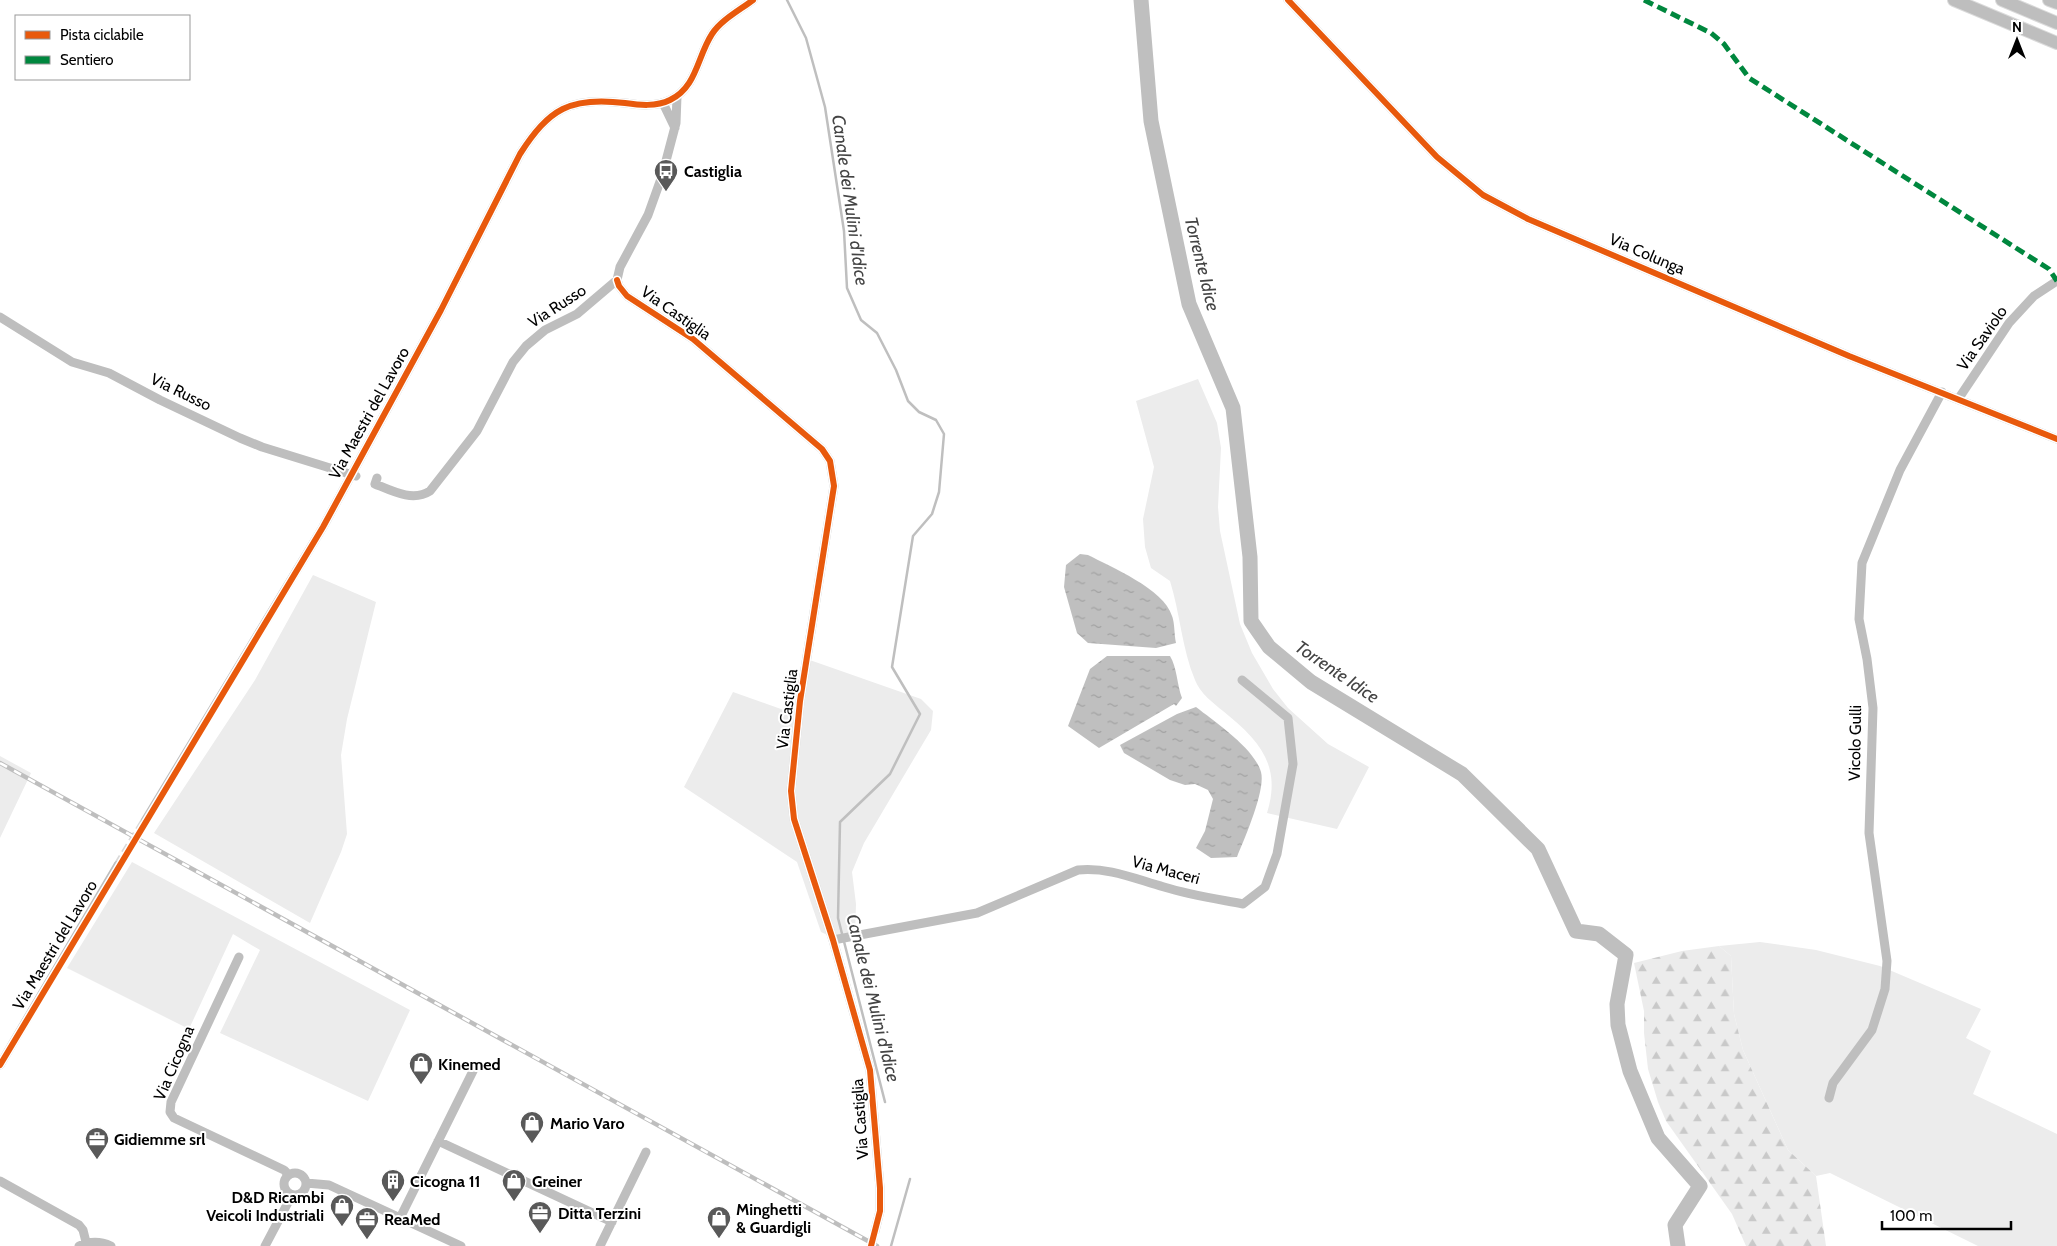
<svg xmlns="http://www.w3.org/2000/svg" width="2057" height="1246" font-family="Cabin,sans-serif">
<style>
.green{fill:#ececec}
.forest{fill:url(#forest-firs)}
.water{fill:url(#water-ripples)}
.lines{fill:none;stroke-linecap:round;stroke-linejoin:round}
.stream{stroke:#bfbfbf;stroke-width:2.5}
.river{stroke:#bfbfbf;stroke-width:15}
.minor-tunnel{stroke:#d9d9d9;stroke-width:9;stroke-dasharray:9 4.5;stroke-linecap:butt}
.highway-casing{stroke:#dbdbdb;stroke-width:14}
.minor{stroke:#bebebe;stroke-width:9}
.highway{stroke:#bebebe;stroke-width:12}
.rail-casing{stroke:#bebebe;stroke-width:4.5}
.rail{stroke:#fff;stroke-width:2.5;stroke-dasharray:8;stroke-linecap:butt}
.quiet{stroke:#00873e;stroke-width:5;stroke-dasharray:10 5;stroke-linecap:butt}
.cycleway-casing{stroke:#fff;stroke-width:9}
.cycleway{stroke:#e8590c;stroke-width:6}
.labels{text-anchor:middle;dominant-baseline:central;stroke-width:4;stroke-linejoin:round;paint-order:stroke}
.poi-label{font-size:16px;font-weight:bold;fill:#000;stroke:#fff;text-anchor:start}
.street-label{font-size:16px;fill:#000;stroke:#fff}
.water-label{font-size:18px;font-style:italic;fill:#444;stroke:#fff}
</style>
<defs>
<pattern id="forest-firs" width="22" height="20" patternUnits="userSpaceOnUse" patternTransform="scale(1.25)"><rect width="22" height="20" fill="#ececec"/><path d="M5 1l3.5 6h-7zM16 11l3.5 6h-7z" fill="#c9c9c9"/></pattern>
<pattern id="water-ripples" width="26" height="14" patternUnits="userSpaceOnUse" patternTransform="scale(1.25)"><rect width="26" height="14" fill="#bfbfbf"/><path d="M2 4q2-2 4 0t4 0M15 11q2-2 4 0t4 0" fill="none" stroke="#a2a2a2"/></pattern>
</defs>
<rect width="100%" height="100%" fill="#fff"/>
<path class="green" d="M1198,379L1217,423L1221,448L1218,507L1220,531L1240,624L1252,653L1273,689L1288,708L1328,744L1369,767L1337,829L1267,813C1282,765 1259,740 1223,711C1213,703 1200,693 1195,680C1182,649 1180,613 1170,581L1151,568L1145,547L1143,519L1154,467L1136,401Z
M313,575L376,602L347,719L341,755L347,834L341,852L310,923L154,833L255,680Z
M804,658L921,699L933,711L931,730L864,843L852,872L856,904L855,935L838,940L821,932L797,862L684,787L733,692L795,714Z
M0,756L31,773L0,838Z
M132,862L410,1010L368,1101L220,1033L260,950L233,934L189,1029L67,968Z
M1760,942L1816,950L1880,966L1981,1009L1966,1038L1991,1051L1973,1094L2057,1134V1246H1978L1830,1173L1816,1176L1788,1150L1743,1050L1734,1014L1731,956L1719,946Z"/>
<path class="forest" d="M1719,946L1731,956L1734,1014L1743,1050L1788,1150L1816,1176L1826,1246H1746L1732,1214L1666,1121L1658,1102L1648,1069L1644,1033V1011L1634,963L1682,951Z"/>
<path class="water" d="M1080,554L1088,555C1111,567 1164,589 1172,616C1175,624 1174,634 1176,643L1156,648L1088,643L1077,633L1064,587L1066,565Z
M1107,656H1170C1177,667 1177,685 1182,698L1176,706L1174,704L1099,748L1068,726L1090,669Z
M1196,707C1215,722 1254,748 1261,772C1266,790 1244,840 1237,857L1211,858L1196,848L1205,831L1213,799L1208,790L1195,784L1185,785L1170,780L1124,753L1120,745L1177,714Z"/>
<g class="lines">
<path class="stream" d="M787,0L806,38L825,107L844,231L847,288L861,320L877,333L896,370L908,401L919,412L936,420L944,434L939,492L932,514L913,536L892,667L920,714L890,774L840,822L838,918L885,1102
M891,1246L910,1179"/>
<path class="river" d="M1141,0L1151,121L1189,304L1233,408L1250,557L1251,621L1269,647L1311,682L1462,774L1538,849L1576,931L1599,934L1626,955L1617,1004L1618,1025L1630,1071L1658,1138L1700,1186L1675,1225L1678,1246"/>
<path class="minor-tunnel" d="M118,865L145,821
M871,1246L875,1231"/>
<g class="highway-casing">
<path id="highway" d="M1954,0L2057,43
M2002,0L2057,23
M2049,0L2057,3"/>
</g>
<path class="minor" d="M1288,0L1437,157L1483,195L1528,219L1849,356L2057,439
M663,103L675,128
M617,280L619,286L627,296L693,339L822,449L830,461L834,486L800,701L791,791L794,819L833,940L870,1070L880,1188V1211L875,1231
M0,317L72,362L109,373L160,400L240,438L262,447L356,476
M1959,398L2009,323L2034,296L2057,281
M377,478L375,484C392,491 413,502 430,491L477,431L513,362L526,346L545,330L577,314L617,280L620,267L648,215L662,176L676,123L677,96
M145,821L323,527L441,310L520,154C549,109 570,96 625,103C639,105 656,107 670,100C697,87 697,57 712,34C721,20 740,10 753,0
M833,940L977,913L1078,870C1109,867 1135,879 1164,887C1190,895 1217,899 1243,904L1265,887L1277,854L1293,764L1288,718L1242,680
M239,957L171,1102L170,1112L174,1118L284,1170L289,1175
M0,1065L118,865
M1829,1098L1833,1083L1872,1030L1885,989L1887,961L1869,833L1873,708L1867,659L1859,619L1862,563L1900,470L1942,392
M438,1141L612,1222
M284 1184a11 11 0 1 1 22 0a11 11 0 1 1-22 0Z
M0,1181L79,1225L83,1230L86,1242
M306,1183L329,1185L461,1246
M400,1218L474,1069
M79,1246C90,1241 100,1241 111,1246
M265,1246L292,1195
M600,1246L646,1152"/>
<use href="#highway" class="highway"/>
<g class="rail-casing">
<path id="rail" d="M0,763L877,1246"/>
</g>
<use href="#rail" class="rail"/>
<path class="quiet" d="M1644,0L1711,33L1724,44L1749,78L2049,269L2057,281"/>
<g class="cycleway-casing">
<path id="cycleway" d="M1288,0L1437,157L1483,195L1528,219L1849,356L2057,439
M617,280L619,286L627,296L693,339L822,449L830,461L834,486L800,701L791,791L794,819L833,940L870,1070L880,1188V1211L871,1246
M0,1065L323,527L441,310L520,154C549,109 570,96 625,103C639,105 656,107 670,100C697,87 697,57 712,34C721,20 740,10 753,0"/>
</g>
<use href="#cycleway" class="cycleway"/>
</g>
<defs>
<g id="bus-pin" transform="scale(1.25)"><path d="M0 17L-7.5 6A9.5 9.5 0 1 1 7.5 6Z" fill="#595959" stroke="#fff"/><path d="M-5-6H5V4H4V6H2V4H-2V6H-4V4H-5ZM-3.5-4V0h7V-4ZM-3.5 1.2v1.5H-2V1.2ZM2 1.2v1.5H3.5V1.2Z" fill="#fff"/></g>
<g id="shop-pin" transform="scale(1.25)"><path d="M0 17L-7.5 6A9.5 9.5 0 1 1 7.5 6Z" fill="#595959" stroke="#fff"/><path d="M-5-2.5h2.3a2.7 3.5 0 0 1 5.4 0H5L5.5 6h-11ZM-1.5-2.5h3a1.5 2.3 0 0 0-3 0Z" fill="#fff"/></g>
<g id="office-pin" transform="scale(1.25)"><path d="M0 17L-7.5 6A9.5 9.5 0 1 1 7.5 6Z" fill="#595959" stroke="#fff"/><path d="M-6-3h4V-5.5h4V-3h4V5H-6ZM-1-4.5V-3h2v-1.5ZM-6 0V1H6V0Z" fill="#fff"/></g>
<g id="building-pin" transform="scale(1.25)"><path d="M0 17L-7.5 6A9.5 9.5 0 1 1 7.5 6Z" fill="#595959" stroke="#fff"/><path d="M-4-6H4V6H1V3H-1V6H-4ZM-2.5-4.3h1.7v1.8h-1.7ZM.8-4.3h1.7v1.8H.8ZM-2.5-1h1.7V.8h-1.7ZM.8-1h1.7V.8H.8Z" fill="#fff"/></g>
</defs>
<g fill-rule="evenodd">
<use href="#bus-pin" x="666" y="171"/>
<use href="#shop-pin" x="421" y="1064"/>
<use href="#shop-pin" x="532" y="1123"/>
<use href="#office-pin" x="97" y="1139"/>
<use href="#building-pin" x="393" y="1181"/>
<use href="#shop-pin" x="514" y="1181"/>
<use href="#shop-pin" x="342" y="1206"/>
<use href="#office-pin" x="540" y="1213"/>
<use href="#shop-pin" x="719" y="1218"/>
<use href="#office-pin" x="367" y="1219"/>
</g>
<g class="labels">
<g class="poi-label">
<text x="684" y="171">Castiglia</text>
<text x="438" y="1064">Kinemed</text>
<text x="550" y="1123">Mario Varo</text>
<text x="114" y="1139">Gidiemme srl</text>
<text x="410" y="1181">Cicogna 11</text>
<text x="532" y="1181">Greiner</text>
<text x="324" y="1197" text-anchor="end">D&amp;D Ricambi<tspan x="324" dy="18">Veicoli Industriali</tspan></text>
<text x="736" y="1209">Minghetti<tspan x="736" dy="18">&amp; Guardigli</tspan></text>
<text x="558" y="1213">Ditta Terzini</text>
<text x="384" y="1219">ReaMed</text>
</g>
<g class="street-label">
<text transform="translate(1647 254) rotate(23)">Via Colunga</text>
<text transform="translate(557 306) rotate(-33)">Via Russo</text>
<text transform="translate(676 313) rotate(35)">Via Castiglia</text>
<text transform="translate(1982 338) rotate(-55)">Via Saviolo</text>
<text transform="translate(181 392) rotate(26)">Via Russo</text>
<text transform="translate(369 413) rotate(-61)">Via Maestri del Lavoro</text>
<text transform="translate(787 709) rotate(-83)">Via Castiglia</text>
<text transform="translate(1855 743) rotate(-89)">Vicolo Gulli</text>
<text transform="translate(1166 870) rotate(15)">Via Maceri</text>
<text transform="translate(55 945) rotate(-59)">Via Maestri del Lavoro</text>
<text transform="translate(174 1063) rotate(-67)">Via Cicogna</text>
<text transform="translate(860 1119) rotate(-94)">Via Castiglia</text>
</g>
<g class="water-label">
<text transform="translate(850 200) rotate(82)">Canale dei Mulini d'Idice</text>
<text transform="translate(1202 264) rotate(76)">Torrente Idice</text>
<text transform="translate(1337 672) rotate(34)">Torrente Idice</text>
<text transform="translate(873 998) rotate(76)">Canale dei Mulini d'Idice</text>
</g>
</g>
<rect x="15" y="15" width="175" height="65" fill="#ffffff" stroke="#999999"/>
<rect x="25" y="31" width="25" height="8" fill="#e8590c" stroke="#999999"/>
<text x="60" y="40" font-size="15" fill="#000000">Pista ciclabile</text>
<rect x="25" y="56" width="25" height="8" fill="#00873e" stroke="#999999"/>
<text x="60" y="65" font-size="15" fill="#000000">Sentiero</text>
<g transform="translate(2017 40)" stroke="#ffffff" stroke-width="4" paint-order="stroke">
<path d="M0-4L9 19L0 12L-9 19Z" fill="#000000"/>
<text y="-8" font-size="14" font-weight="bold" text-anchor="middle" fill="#000000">N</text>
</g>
<path d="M1882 1221v8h129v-8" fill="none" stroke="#000000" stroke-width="2.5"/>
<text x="1890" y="1221" font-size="15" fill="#000000" stroke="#ffffff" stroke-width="4" paint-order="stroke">100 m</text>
</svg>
